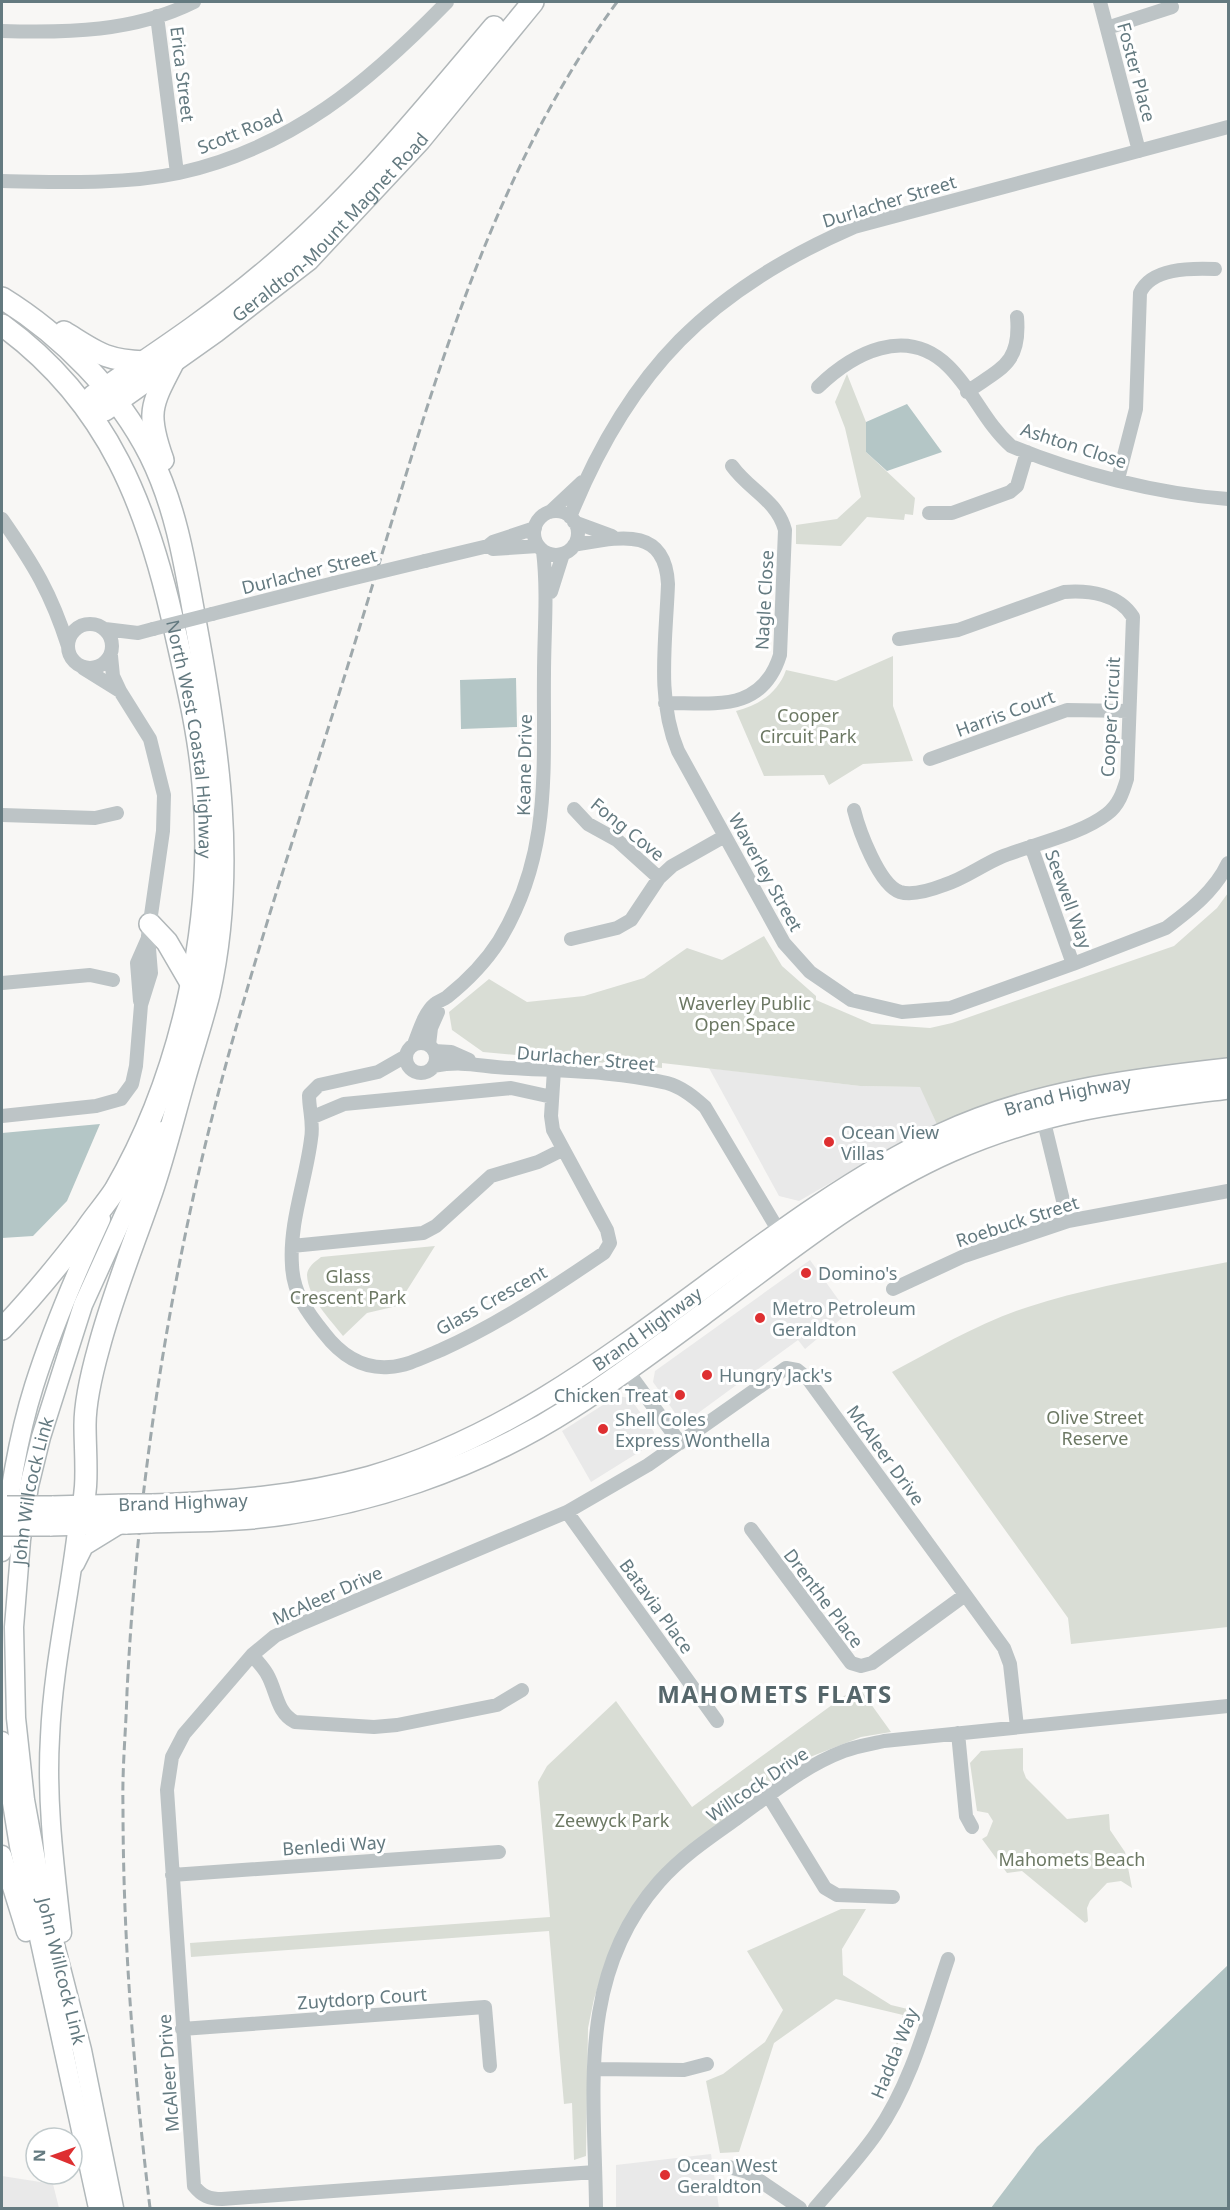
<svg xmlns="http://www.w3.org/2000/svg" width="1230" height="2210" font-family="'Noto Sans',sans-serif">
<style>
.built{fill:#e9e9e9}
.green{fill:#d9ddd5}
.water{fill:#b4c6c6}
.lines{fill:none;stroke-linecap:round;stroke-linejoin:round}
.major-casing{stroke:#b1b8ba;stroke-width:21}
.highway-casing{stroke:#b1b7b9;stroke-width:24}
.minor{stroke:#bdc4c6;stroke-width:14}
.major{stroke:#fff;stroke-width:18}
.highway{stroke:#fff;stroke-width:21}
.rail{stroke:#9fa9ac;stroke-width:3;stroke-dasharray:9 4.5;stroke-linecap:butt}
.highway-bridge-casing{stroke:#b1b7b9;stroke-width:24;stroke-linecap:butt}
.minor-bridge{stroke:#bdc4c6;stroke-width:14}
.highway-bridge{stroke:#fff;stroke-width:21}
.poi-dot{fill:#de2f31;stroke:#fff;stroke-width:2}
.labels{text-anchor:middle;dominant-baseline:central;stroke-width:6;stroke-linejoin:round;paint-order:stroke}
.street-label{font-size:18px;fill:#647a80;stroke:#fff}
.park-label{font-size:18px;fill:#6c7863;stroke:#fff}
.poi-label{font-size:18px;fill:#647a80;stroke:#fff;text-anchor:start}
.district-label{font-size:24px;font-weight:bold;letter-spacing:1.5px;fill:#56676b;stroke:#fff}
</style>
<rect width="100%" height="100%" fill="#f8f7f5"/>
<path class="built" d="M709,1068L860,1086L921,1087L939,1129L879,1155L799,1201L779,1196Z
M810,1260L848,1313L805,1349L798,1340L690,1419L678,1417L653,1382L655,1371Z
M617,1396L630,1398L654,1432L652,1444L591,1482L562,1431Z
M711,2154L719,2208H616V2165Z
M2,2176L53,2184L59,2208H2Z"/>
<path class="green" d="M847,374L866,422V452L915,498L913,515L905,514L904,520L867,517L841,546L796,544V525L837,519L861,497L845,428L835,402Z
M893,656V706L913,761L863,764L829,785L824,775L764,776L736,711C759,705 778,693 786,670L836,681Z
M1228,893V1059L1110,1073L1027,1092L939,1129L920,1087L860,1086L662,1063V1068L483,1052L452,1030L449,1012L489,979L527,1002L584,996L644,978L687,948L722,960L764,936L782,966L816,996V1000L872,1024L930,1028L952,1023L1174,946L1217,908Z
M435,1246L397,1306L367,1313L343,1336C330,1319 308,1298 307,1275C307,1267 316,1261 321,1257Z
M1228,1262V1627L1071,1644L1068,1618L892,1372C936,1349 980,1322 1028,1307C1093,1286 1161,1275 1228,1262Z
M858,1686L891,1732L861,1737L805,1759L674,1859L606,1962L594,1999L588,2028L586,2156L574,2160L572,2103L564,2104L549,1931L191,1957L190,1943L550,1917L538,1782L547,1766L616,1701L692,1807Z
M1023,1748V1770L1026,1778L1067,1819L1109,1814L1110,1830L1125,1852L1132,1888L1121,1881L1107,1883L1090,1901L1087,1908L1088,1921L1085,1923L1022,1871L1007,1873L982,1839L987,1836L993,1821L988,1813L977,1811L970,1763L981,1751Z
M841,1909H866L842,1949L843,1975L891,2005L916,2011L895,2049L903,2015L836,1999L774,2043L739,2152L720,2153L706,2081L723,2074L765,2042L783,2010L747,1951Z"/>
<path class="water" d="M907,404L942,452L887,471L866,452V422Z
M516,678L517,727L461,729L460,680Z
M100,1124L67,1201L33,1236L2,1238V1133Z
M1228,1965V2208H991L1037,2147Z"/>
<g class="lines">
<g class="major-casing">
<g id="major">
<path d="M2,1552C9,1496 17,1440 34,1386C52,1329 76,1273 101,1219"/>
<path d="M75,1564L84,1546L123,1522"/>
<path d="M2,1741L19,1846L98,2208"/>
<path d="M2,1855L26,1932"/>
<path d="M62,1933C55,1869 46,1802 50,1737C53,1665 70,1595 78,1523"/>
<path id="s1" d="M114,2208L82,2050L43,1898L25,1800L16,1718L14,1627L21,1540L29,1486L41,1437L83,1305L162,1131"/>
</g>
</g>
<g class="highway-casing">
<g id="highway">
<path d="M2,298C62,335 118,392 150,455C176,507 185,564 195,620C218,743 237,870 209,994C202,1022 193,1049 185,1077C174,1115 165,1153 152,1191C134,1243 113,1294 99,1347C92,1372 85,1400 85,1425C85,1459 90,1491 78,1523"/>
<path id="s2" d="M2,325C109,403 149,509 176,635C187,684 199,734 203,784C216,918 183,1073 115,1190C106,1204 94,1217 85,1231C58,1266 32,1298 2,1329"/>
<path d="M64,332C98,353 104,360 145,362"/>
<path d="M93,396C152,356 212,317 267,270C352,199 422,112 494,27"/>
<path id="s3" d="M105,410L215,332L308,260L420,140L533,2"/>
<path d="M163,460C146,413 151,405 173,363"/>
<path d="M150,924L167,942L192,985"/>
<path id="s4" d="M152,1505C226,1502 298,1497 370,1477C587,1415 740,1231 940,1135C1031,1092 1130,1080 1228,1069"/>
<path d="M52,1507L129,1505"/>
<path d="M151,1522C184,1521 218,1521 252,1518C363,1507 476,1469 571,1408C616,1379 659,1347 702,1315C782,1256 860,1191 951,1151C1046,1109 1127,1101 1228,1088"/>
<path d="M50,1525L127,1523"/>
</g>
</g>
<path class="minor" d="M1100,2L1139,151
M157,16L177,173
M1107,28L1172,7
M2,31C67,33 134,32 194,2
M2,181C60,182 122,185 179,173C292,148 369,82 447,2
M818,387C853,353 906,325 948,366C973,390 985,423 1011,446C1076,473 1158,494 1228,499
M967,392C1001,368 1021,364 1017,317
M1118,479L1136,409L1140,293C1151,268 1190,268 1215,269
M534 533a22 22 0 1 1 44 0a22 22 0 1 1-44 0Z
M550,512L582,482
M929,513H952L1010,492L1017,486L1027,452
M570,517C629,370 709,290 854,227L1228,127
M2,519C34,565 51,593 68,646
M574,522L612,536
M574,545C616,538 665,524 668,584C666,640 656,699 678,751L784,943L810,972L851,1000L902,1012L950,1008L1073,964L1166,928C1190,910 1215,891 1228,863
M488,546L493,549L538,546
M425,561L488,546L493,542L535,528
M551,592L563,554
M212,614L334,583
M68 646a22 22 0 1 1 44 0a22 22 0 1 1-44 0Z
M105,629L138,633L153,629
M83,668L120,691
M665,703C714,703 762,713 780,655L785,530C777,500 749,490 732,466
M930,759L1067,710L1129,711
M574,809L588,824L617,840L659,878
M854,810C859,830 879,885 900,892C913,896 931,890 944,885C964,879 982,865 1001,857C1033,844 1080,835 1107,814C1119,805 1123,792 1127,779L1133,617C1119,594 1089,590 1064,592L958,630L899,639
M2,815L95,818L117,813
M1031,846L1073,964
M571,939L617,928L631,920L659,878L672,866L725,836
M2,983L90,975L113,980
M140,1001L137,963L148,938
M406 1058a15 15 0 1 1 30 0a15 15 0 1 1-30 0Z
M414,1044C419,1032 424,1013 435,1004C438,1001 443,1000 447,997C467,981 485,963 499,941C552,854 543,770 544,674C544,633 548,593 543,551
M429,1045L431,1028L438,1012
M434,1051L451,1052L469,1060
M406,1056L378,1072L319,1085L309,1095C309,1110 314,1123 311,1139C306,1180 289,1223 292,1265C293,1293 307,1312 324,1333C340,1354 361,1369 389,1367C407,1366 424,1357 441,1350C499,1324 551,1289 604,1253L610,1243L607,1230L553,1130L551,1116L554,1070
M434,1066C464,1060 482,1067 511,1068C562,1071 616,1071 667,1083C682,1087 694,1097 705,1107L783,1238
M2,1116L96,1106L121,1099L132,1084L136,1066L141,1005L151,973L148,936L163,831L164,795L150,739L120,691L113,676L111,656
M313,1117L344,1104L511,1088L552,1097
M1043,1118L1068,1221
M292,1246L423,1233L436,1226L491,1176L538,1162L562,1150
M893,1289L964,1256L1068,1221L1228,1191
M623,1365L680,1443
M567,1512L717,1721
M751,1529L851,1663L861,1666L872,1663L965,1595
M252,1655C257,1661 263,1667 267,1674C277,1691 276,1712 295,1722L374,1727L397,1725L497,1705L522,1690
M958,1733L966,1816L972,1827
M768,1795L825,1888L837,1895L893,1897
M172,1875L499,1852
M182,2029L485,2007L490,2066
M594,2069L684,2070L707,2064
M729,2167L747,2172L800,2208
M595,2172L222,2199C209,2199 202,2196 194,2186L167,1790L172,1757L184,1734L252,1655L275,1636L303,1623L567,1512L648,1465L786,1368L797,1370L808,1379L1004,1648L1010,1664L1017,1727
M596,2208C595,2093 576,1976 659,1882C681,1857 709,1838 736,1819C771,1794 804,1766 844,1751C857,1746 871,1744 884,1741L1228,1706
M815,2208C835,2184 858,2160 876,2134C912,2083 928,2018 948,1959"/>
<use href="#major" class="major"/>
<use href="#highway" class="highway"/>
<path class="rail" d="M150,2208C134,2075 123,1941 123,1807C122,1768 126,1730 127,1692C135,1530 156,1371 190,1212C232,1014 301,820 360,626C427,410 482,187 617,2"/>
<g class="highway-bridge-casing">
<path id="highway-bridge" d="M129,1505H152
M7,1507H52
M127,1523L151,1522
M2,1525H50"/>
</g>
<path class="minor-bridge" d="M334,583L425,561
M153,629L212,614"/>
<use href="#highway-bridge" class="highway-bridge"/>
</g>
<g class="poi-dot">
<circle cx="829" cy="1142" r="6"/>
<circle cx="806" cy="1273" r="6"/>
<circle cx="760" cy="1318" r="6"/>
<circle cx="707" cy="1375" r="6"/>
<circle cx="680" cy="1395" r="6"/>
<circle cx="603" cy="1429" r="6"/>
<circle cx="665" cy="2175" r="6"/>
</g>
<g class="labels">
<g class="street-label">
<text transform="translate(1137 72) rotate(75)">Foster Place</text>
<text transform="translate(183 74) rotate(83)">Erica Street</text>
<text transform="translate(240 131) rotate(-22)">Scott Road</text>
<text transform="translate(889 201) rotate(-17)">Durlacher Street</text>
<text stroke="none"><textPath href="#s3" startOffset="291">Geraldton-Mount Magnet Road</textPath></text>
<text transform="translate(1074 445) rotate(18)">Ashton Close</text>
<text transform="translate(309 571) rotate(-14)">Durlacher Street</text>
<text transform="translate(764 600) rotate(-87)">Nagle Close</text>
<text transform="translate(1005 713) rotate(-20)">Harris Court</text>
<text transform="translate(1110 717) rotate(-87)">Cooper Circuit</text>
<text stroke="none"><textPath href="#s2" startOffset="470">North West Coastal Highway</textPath></text>
<text transform="translate(524 765) rotate(-89)">Keane Drive</text>
<text transform="translate(628 829) rotate(39)">Fong Cove</text>
<text transform="translate(766 872) rotate(61)">Waverley Street</text>
<text transform="translate(1069 899) rotate(70)">Seewell Way</text>
<text transform="translate(586 1058) rotate(5)">Durlacher Street</text>
<text stroke="none"><textPath href="#s4" startOffset="1022">Brand Highway</textPath></text>
<text transform="translate(1017 1221) rotate(-18)">Roebuck Street</text>
<text transform="translate(491 1300) rotate(-29)">Glass Crescent</text>
<text stroke="none"><textPath href="#s4" startOffset="536">Brand Highway</textPath></text>
<text transform="translate(886 1455) rotate(54)">McAleer Drive</text>
<text stroke="none"><textPath href="#s1" startOffset="729">John Willcock Link</textPath></text>
<text transform="translate(183 1502) rotate(-2)">Brand Highway</text>
<text transform="translate(327 1595) rotate(-24)">McAleer Drive</text>
<text transform="translate(824 1598) rotate(53)">Drenthe Place</text>
<text transform="translate(657 1606) rotate(54)">Batavia Place</text>
<text transform="translate(757 1784) rotate(-34)">Willcock Drive</text>
<text transform="translate(334 1845) rotate(-4)">Benledi Way</text>
<text transform="translate(62 1971) rotate(76)">John Willcock Link</text>
<text transform="translate(362 1998) rotate(-4)">Zuytdorp Court</text>
<text transform="translate(894 2053) rotate(-68)">Hadda Way</text>
<text transform="translate(168 2073) rotate(-94)">McAleer Drive</text>
</g>
<g class="park-label">
<text x="808" y="715">Cooper<tspan x="808" dy="21">Circuit Park</tspan></text>
<text x="745" y="1003">Waverley Public<tspan x="745" dy="21">Open Space</tspan></text>
<text x="348" y="1276">Glass<tspan x="348" dy="21">Crescent Park</tspan></text>
<text x="1095" y="1417">Olive Street<tspan x="1095" dy="21">Reserve</tspan></text>
<text x="612" y="1820">Zeewyck Park</text>
<text x="1072" y="1859">Mahomets Beach</text>
</g>
<g class="poi-label">
<text x="841" y="1132">Ocean View<tspan x="841" dy="21">Villas</tspan></text>
<text x="818" y="1273">Domino's</text>
<text x="772" y="1308">Metro Petroleum<tspan x="772" dy="21">Geraldton</tspan></text>
<text x="719" y="1375">Hungry Jack's</text>
<text x="668" y="1395" text-anchor="end">Chicken Treat</text>
<text x="615" y="1419">Shell Coles<tspan x="615" dy="21">Express Wonthella</tspan></text>
<text x="677" y="2165">Ocean West<tspan x="677" dy="21">Geraldton</tspan></text>
</g>
<g class="district-label">
<text x="775" y="1693">MAHOMETS FLATS</text>
</g>
</g>
<rect width="1230" height="2210" fill="none" stroke="#647a80" stroke-width="6"/>
<g transform="translate(54 2156) rotate(271)"><circle r="28" fill="#ffffff" stroke="#c1cacc" stroke-width="1.5"/>
<path d="M0-4.5L10 22L0 15L-10 22Z" fill="#de2f31"/>
<text y="-9" font-size="16" font-weight="bold" text-anchor="middle" fill="#647a80">N</text>
</g>
</svg>
